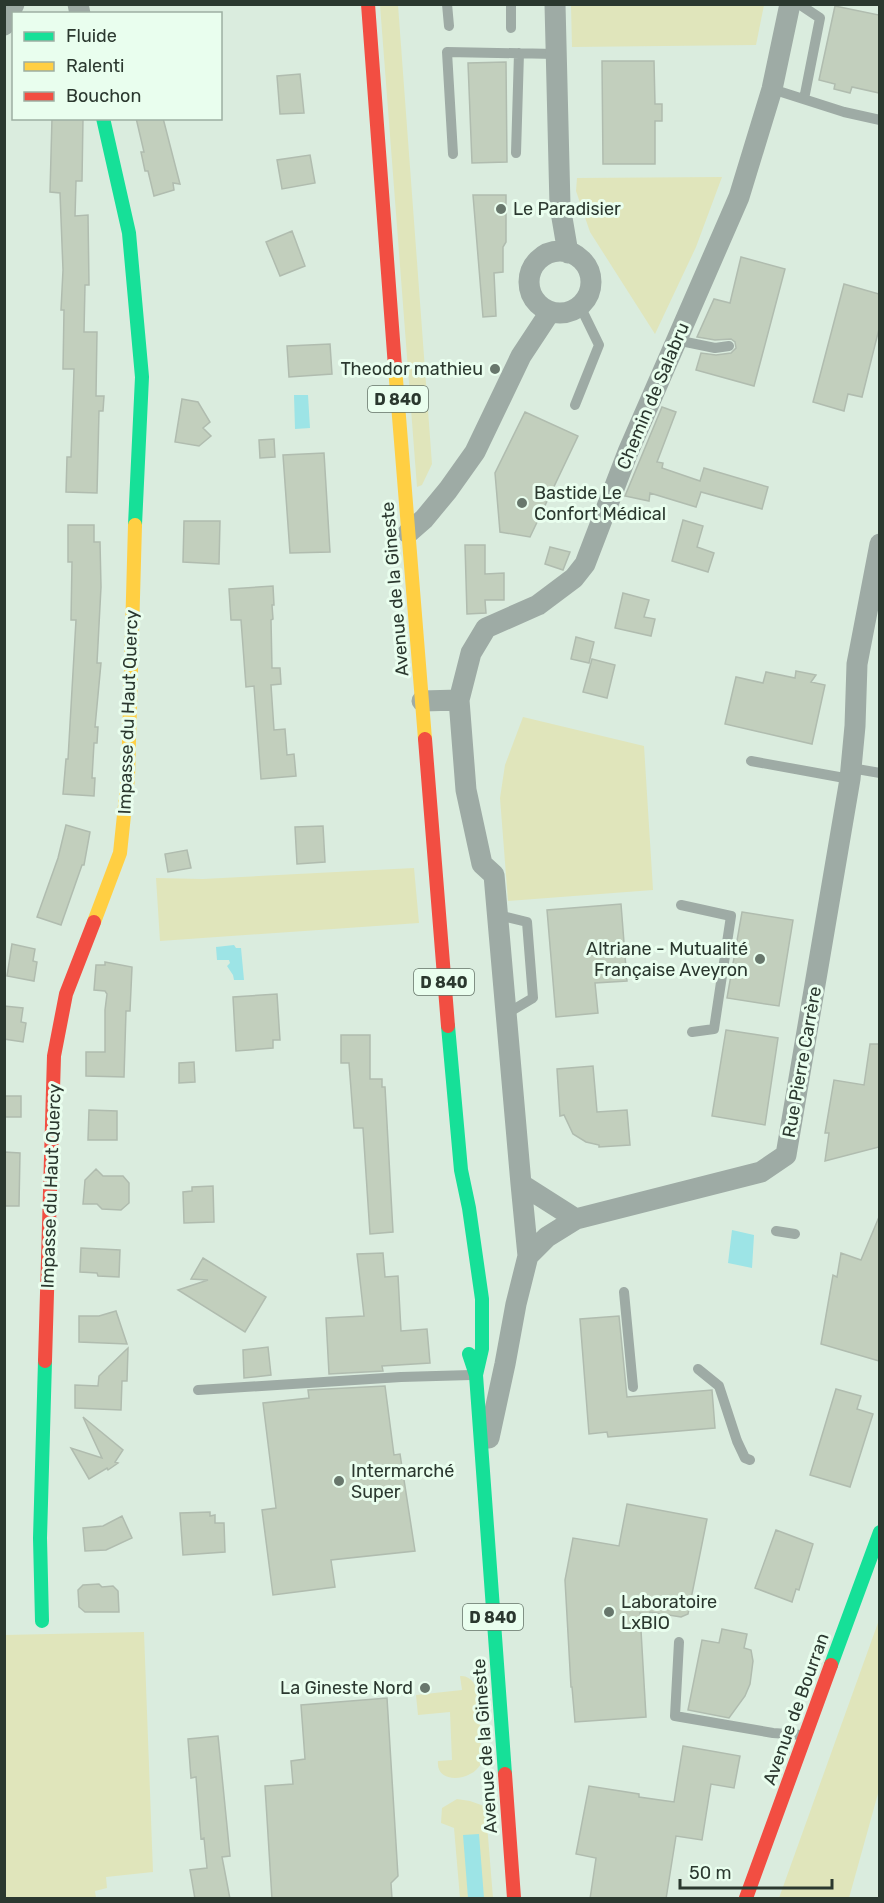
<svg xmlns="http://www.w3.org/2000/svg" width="884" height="1903" font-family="Rubik,sans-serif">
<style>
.green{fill:#e0e5bb}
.water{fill:#9de4e6}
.building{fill:#c2cfbd;stroke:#b0bcaf;stroke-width:1.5}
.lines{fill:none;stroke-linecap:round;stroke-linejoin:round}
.lane{stroke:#9eaba5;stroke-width:10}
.street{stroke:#9eaba5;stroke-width:21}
.fast{stroke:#16e098;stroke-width:14}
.slow{stroke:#ffcf43;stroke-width:14}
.jam{stroke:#f24e42;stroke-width:14}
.poi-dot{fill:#68776c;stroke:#e9feee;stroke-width:2}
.labels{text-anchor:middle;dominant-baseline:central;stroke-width:6;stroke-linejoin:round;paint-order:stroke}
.shield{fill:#e9feee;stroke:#647368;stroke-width:1.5}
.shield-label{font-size:16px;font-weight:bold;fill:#2b382f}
.poi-label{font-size:18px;fill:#2b382f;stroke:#e9feee;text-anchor:start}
.street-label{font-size:18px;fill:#2b382f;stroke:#e9feee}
</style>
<rect width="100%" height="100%" fill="#daecde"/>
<path class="green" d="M380,5H398L432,464L422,485L417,487Z
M571,5V4L764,5L756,45L572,47Z
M722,177L696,247L655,334L590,232L576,191L577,178Z
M523,717L644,746L653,890L508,901L500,798L505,765Z
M414,868L419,923L160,941L156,878L203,879Z
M879,1620V1790L849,1898H779Z
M144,1632L153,1872L106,1877L107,1888L95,1891L96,1898H5L4,1635Z
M460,1676C465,1676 469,1677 473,1682C482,1693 480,1747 481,1764C478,1768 475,1772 470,1774C458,1781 436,1780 438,1761L452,1760L450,1712L418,1715L416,1695L462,1690Z
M457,1799L470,1801L484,1806L486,1812L493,1898H460L454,1828L441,1823L442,1808Z"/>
<path class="water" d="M294,395H308L310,428L295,429Z
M234,945L236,948H241L244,980H234L233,975L227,966L230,963L229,960H217L216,947Z
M732,1230L754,1235L752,1268L728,1263Z
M479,1834L484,1898H468L463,1835Z"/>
<path class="building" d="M835,6L879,15V93L852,87L850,93L834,89L835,84L819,80Z
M602,61H654L655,104H662V121H655V164H603Z
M506,62L507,162L472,163L468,63Z
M300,74L304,113L280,114L277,76Z
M52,118H83L82,181H76L75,216L88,215L89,285H85L84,332H97L96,396H104L103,411H99L97,493L66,492L67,457H71L74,369H63L64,310H61L63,270L60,193L50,192Z
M136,118H163L180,184L173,183L174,190L154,196L148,171H145L141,152H144Z
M310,155L315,183L282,189L277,160Z
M473,195H506V242L503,247V272L494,273L496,316L483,317Z
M292,231L305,266L280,276L266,242Z
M741,257L785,269L754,386L696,370L701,353L716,355L731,353L736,348L735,342L731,339L715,340L697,337L714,299L730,303Z
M844,284L879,294V329L862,397L848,394L844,411L813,402Z
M330,344L332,374L289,377L287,346Z
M182,399L198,402L210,422L203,428L211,436L199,446L175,442Z
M662,407L676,412L657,462L663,463L662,468L700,481L704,468L768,487L762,509L701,492L696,507L650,493L649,501L625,496Z
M525,412L578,436L530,537L500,532L495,473Z
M274,439L275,457L260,458L259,440Z
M324,453L330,552L290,553L283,455Z
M683,520L703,526L697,547L714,553L708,572L672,561Z
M184,521H220L219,564L183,562Z
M68,525H94V542H100L101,587L97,663H101L95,727H98L97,743H94L92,778H95L94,796L63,794L66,759H68L76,620H71L72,562H68Z
M465,545H485V574L504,573V600H485L486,613L467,614Z
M550,547L570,552L563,570L545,564Z
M273,586L274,605H272L273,619L271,620L272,668H280L281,684L271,685L274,730L285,729L287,755L294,754L296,776L261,779L254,686L246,687L241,620H231L229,589Z
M623,593L649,600L644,617L655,619L651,636L615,628Z
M576,637L594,642L589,663L571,659Z
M592,659L615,665L607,698L583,692Z
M796,671L816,675L811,682L825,685L812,744L725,724L736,677L763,683L766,672L795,678Z
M66,825L90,832L84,865H82L61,925L37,917L58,858Z
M323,826L325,862L297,864L295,827Z
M187,850L191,868L168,872L165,854Z
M621,904L627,981L595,983L598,1013L556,1017L547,910Z
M742,912L793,920L779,1006L727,998Z
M12,944L35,949L33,961L37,962L34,981L7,976Z
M105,962L132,967L130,1011H126L124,1077L86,1076V1052H105V1010L107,994L105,991L94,990L96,965H105Z
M277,994L280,1040H273V1048L236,1051L233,997Z
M4,1006L23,1008L21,1022L26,1023L23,1042L4,1039Z
M726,1030L778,1038L765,1125L712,1116Z
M341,1035H370V1079H382V1087H385L393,1232L370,1234L363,1128H354L349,1063H341Z
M870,1044H879V1147L825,1161L829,1133H825L834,1080L864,1085Z
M194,1062L195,1082L179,1083V1063Z
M593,1066L597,1112L627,1110L630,1145L599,1147V1145L586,1142L573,1134L564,1115L560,1116L557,1069Z
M4,1096H21V1117H4Z
M89,1110L117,1111V1140H88Z
M4,1152L20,1153L19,1206H4Z
M96,1169L103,1176H123L129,1183V1203L121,1210L102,1209L97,1204H83L85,1180Z
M213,1186L214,1222L184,1223L183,1192L192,1191V1187Z
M879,1217V1361L821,1344L833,1275L837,1277L841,1253L861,1260Z
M81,1248L120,1250L119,1277L98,1276L97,1273L80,1272Z
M383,1253L385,1277L398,1276L401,1331L427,1329L430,1363L382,1366L383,1371L329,1374L326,1318L364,1316L357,1254Z
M203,1258L266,1297L245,1332L178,1290L208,1280L191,1279Z
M116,1311L127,1344L79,1342V1316H99Z
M619,1316L627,1397L712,1390L715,1428L608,1437L607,1432L589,1434L580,1319Z
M268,1347L271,1375L244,1378L243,1350Z
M128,1348L127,1381H122L121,1410L75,1408V1385L98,1386L99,1376Z
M385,1386L394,1455L400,1454L415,1551L331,1560L335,1587L273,1595L262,1510L276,1508L263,1403L309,1398L308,1390Z
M836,1389L861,1396L857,1409L873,1414L850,1487L810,1475Z
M83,1417L123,1450L115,1462L118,1463L108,1470L107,1468L89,1479L71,1448L102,1458Z
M627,1504L707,1519L688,1614L681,1617L650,1612L649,1615L640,1613L646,1717L575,1722L572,1687H571L565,1580L573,1538L619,1546Z
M210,1512V1516L215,1515V1523H224L225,1552L183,1555L180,1513Z
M122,1516L132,1538L106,1550L85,1551L83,1528L103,1526Z
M776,1530L813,1544L799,1590L796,1589L792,1602L755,1588Z
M99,1584L102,1587L113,1586L118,1591L119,1612H85L79,1607L78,1590L83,1585Z
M722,1629L747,1634L744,1648L751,1650L753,1661L750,1684L745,1696L729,1718L688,1710L702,1640L719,1643Z
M387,1698L398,1876L391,1883L392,1899H272L265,1786L293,1784L291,1761L305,1759L301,1705Z
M218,1736L230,1856L222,1857L230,1899H195L190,1870L207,1868L204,1838L201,1839L196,1777L191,1778L188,1739Z
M683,1746L740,1756L734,1788L711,1784L702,1840L676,1836L666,1899H590L596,1858L576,1854L589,1786L639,1794V1797L674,1802Z"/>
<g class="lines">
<path class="lane" d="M447,4L449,26
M799,4L820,18L804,99
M511,28V4
M772,89L844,112L880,120
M516,153L519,53
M453,154L447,52L556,54
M676,340L715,348L729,346
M575,405L599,345L580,306
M751,761L850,779
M851,768L880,773
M681,905L731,916L714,1029L692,1032
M498,915L527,922L533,998L506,1014
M776,1231L795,1234
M624,1292L633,1387
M698,1369L719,1386L737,1441L745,1458L750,1460
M198,1390L401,1377L471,1375
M679,1642L675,1716L773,1733L802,1735"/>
<path class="street" d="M78,4L80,14
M555,4L560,206L568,253
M4,25L14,4
M529 282a31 31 0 1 1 62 0a31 31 0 1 1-62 0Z
M408,533L424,519L448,490L475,452L521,356L550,312
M422,701L459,700
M521,1184L528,1256
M576,1219L521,1184L494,875L482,864L466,790L459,700L471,653L486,628L538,605L574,578L585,564L628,452L739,197L772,89L790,4
M489,1438L505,1364L516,1304L528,1256L547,1237L576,1219L761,1172L786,1155L850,779L855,726L857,664L880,544"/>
<path class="fast" d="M103,118L129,233L142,377L135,525
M448,1026L461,1170L469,1208L482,1299V1349L476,1375
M469,1354L476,1375L505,1774
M42,1621L40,1538L45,1361
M831,1665L880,1532"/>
<path class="slow" d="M395,367L425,739
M94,922L120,853L128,777L135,525"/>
<path class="jam" d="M368,4L395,367
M425,739L448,1026
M45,1361L54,1056L66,994L94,922
M505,1774L514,1898
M746,1898L831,1665"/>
</g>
<g class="poi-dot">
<circle cx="501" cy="209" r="6"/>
<circle cx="495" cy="369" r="6"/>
<circle cx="522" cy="503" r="6"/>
<circle cx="760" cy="959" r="6"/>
<circle cx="339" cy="1481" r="6"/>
<circle cx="609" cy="1612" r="6"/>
<circle cx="425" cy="1688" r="6"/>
</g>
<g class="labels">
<g class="shield">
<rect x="368" y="386" width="60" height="26" rx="4.5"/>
<rect x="414" y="969" width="60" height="26" rx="4.5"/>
<rect x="463" y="1604" width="60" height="26" rx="4.5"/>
</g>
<g class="shield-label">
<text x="398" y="399">D 840</text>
<text x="444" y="982">D 840</text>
<text x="493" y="1617">D 840</text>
</g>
<g class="poi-label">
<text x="513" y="209">Le Paradisier</text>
<text x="483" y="369" text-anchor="end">Theodor mathieu</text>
<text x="534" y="493">Bastide Le<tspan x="534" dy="21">Confort Médical</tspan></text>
<text x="748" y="949" text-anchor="end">Altriane - Mutualité<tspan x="748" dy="21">Française Aveyron</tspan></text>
<text x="351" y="1471">Intermarché<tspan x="351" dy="21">Super</tspan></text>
<text x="621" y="1602">Laboratoire<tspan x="621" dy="21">LxBIO</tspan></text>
<text x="413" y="1688" text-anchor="end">La Gineste Nord</text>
</g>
<g class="street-label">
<text transform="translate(653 396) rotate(-67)">Chemin de Salabru</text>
<text transform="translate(395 589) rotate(-95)">Avenue de la Gineste</text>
<text transform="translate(128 712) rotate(-88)">Impasse du Haut Quercy</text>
<text transform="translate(802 1062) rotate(-80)">Rue Pierre Carrère</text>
<text transform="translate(51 1186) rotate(-88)">Impasse du Haut Quercy</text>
<text transform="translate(796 1709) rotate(-70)">Avenue de Bourran</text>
<text transform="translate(485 1746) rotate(-94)">Avenue de la Gineste</text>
</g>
</g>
<rect width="884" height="1903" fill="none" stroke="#2b382f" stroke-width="12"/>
<rect x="12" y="12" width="210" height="108" fill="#e9feee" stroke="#9dafa2" stroke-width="1.5"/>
<rect x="24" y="32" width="30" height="9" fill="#16e098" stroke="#9dafa2" stroke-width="1.5"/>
<text x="66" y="42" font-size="18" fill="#2b382f">Fluide</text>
<rect x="24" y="62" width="30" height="9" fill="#ffcf43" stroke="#9dafa2" stroke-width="1.5"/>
<text x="66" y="72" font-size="18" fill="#2b382f">Ralenti</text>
<rect x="24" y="92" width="30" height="9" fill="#f24e42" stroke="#9dafa2" stroke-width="1.5"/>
<text x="66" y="102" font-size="18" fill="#2b382f">Bouchon</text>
<path d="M680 1879v9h152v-9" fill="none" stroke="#2b382f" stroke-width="3"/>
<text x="689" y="1879" font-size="18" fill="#2b382f" stroke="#e9feee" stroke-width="4.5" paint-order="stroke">50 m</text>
</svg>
